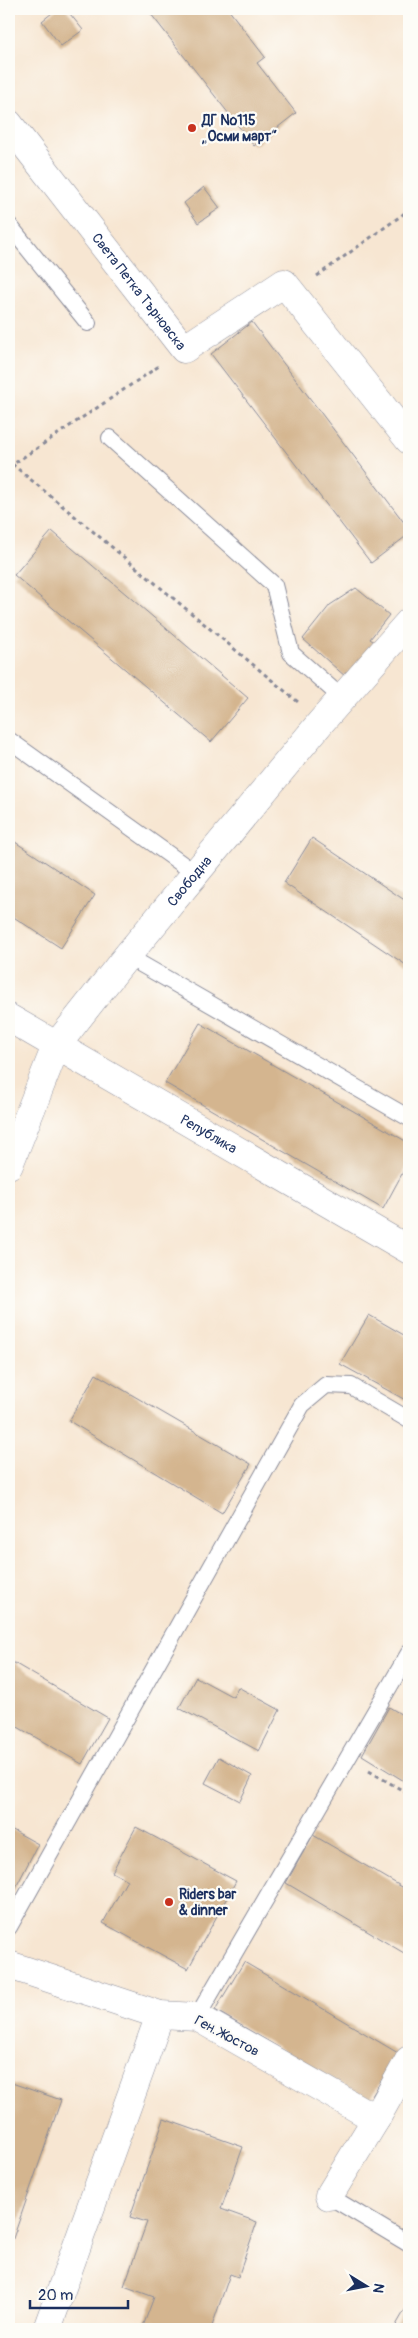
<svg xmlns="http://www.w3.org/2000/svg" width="418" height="2338" font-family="Pangolin,sans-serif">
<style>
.building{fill:#d4b58f}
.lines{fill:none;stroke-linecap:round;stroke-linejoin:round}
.service-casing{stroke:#898a98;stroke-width:18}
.minor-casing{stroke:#898a98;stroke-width:29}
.path{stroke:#898a98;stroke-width:3;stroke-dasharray:4 4;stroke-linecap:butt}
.service{stroke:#fff;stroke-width:16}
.minor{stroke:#fff;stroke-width:28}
.poi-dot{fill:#c8321e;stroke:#fdfcf7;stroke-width:2}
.labels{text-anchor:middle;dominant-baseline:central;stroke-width:4.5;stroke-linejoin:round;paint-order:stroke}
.poi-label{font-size:14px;font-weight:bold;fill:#1b2f5e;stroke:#fdfcf7;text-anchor:start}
.street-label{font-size:14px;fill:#1b2f5e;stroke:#fdfcf7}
</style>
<rect width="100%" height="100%" fill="#fdfcf7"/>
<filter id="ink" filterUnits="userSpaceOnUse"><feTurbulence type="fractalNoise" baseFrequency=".02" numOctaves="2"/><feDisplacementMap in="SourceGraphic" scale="10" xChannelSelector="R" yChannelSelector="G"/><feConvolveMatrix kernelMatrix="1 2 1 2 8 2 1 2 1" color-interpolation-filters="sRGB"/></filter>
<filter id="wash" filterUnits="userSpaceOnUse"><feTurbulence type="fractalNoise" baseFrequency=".0096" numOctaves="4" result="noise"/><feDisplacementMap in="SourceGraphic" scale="20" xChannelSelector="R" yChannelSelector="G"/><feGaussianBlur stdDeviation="1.12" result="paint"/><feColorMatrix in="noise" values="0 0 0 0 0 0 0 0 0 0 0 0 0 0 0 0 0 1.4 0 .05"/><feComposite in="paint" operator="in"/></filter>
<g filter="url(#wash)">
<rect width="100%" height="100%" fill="#f7e6d2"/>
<g id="blocks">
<path class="building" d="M57,9H66L83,30L61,46L42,21Z
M147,9H228L265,57L257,63L296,113L254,146Z
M204,187L220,208L198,223L184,203Z
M252,322L409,529V534L371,563L211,354Z
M52,531L248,698L211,742L14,575Z
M356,588L389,615L370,639L376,643L346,677L303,639L330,605Z
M9,838L95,895L61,948L9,914Z
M312,838L409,903V967L284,883Z
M200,1023L409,1143V1161L383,1209L165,1083Z
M369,1315L409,1338V1402L340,1364Z
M96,1374L251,1464L222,1513L69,1421Z
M9,1660L108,1718L82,1764L9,1722Z
M196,1677L233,1697L238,1687L280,1710L259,1751L179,1708Z
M389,1707L409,1719V1784L362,1755Z
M219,1757L252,1776L240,1801L205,1783Z
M136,1827L236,1881L188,1969L103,1923L127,1880L112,1872Z
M9,1828L38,1844L12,1895L9,1894Z
M313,1835L409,1891V1956L286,1883Z
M244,1962L398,2053L369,2101L215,2010Z
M9,2082L61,2100L9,2250Z
M164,2119L243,2147L221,2209L257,2222L238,2277L230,2274L211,2329H142L154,2297L124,2286L147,2222L130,2217Z
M409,2303V2329H400L395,2327Z"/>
</g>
</g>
<g filter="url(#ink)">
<use href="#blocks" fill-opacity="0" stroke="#898a98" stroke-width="1"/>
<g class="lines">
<g class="service-casing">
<path id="service" d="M9,225L88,323
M110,438L274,585L291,653L342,698
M9,740L196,874
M127,956L409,1118
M9,1927L302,1405L326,1385L351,1386L409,1420
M197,2017L409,1653
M329,2196L409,2244"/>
</g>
<g class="minor-casing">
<g id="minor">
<path id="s1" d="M9,124L184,349L284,283L409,440"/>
<path id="s2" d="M9,1018L409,1250"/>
<path id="s3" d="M9,1165L56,1046L127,956L321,722L409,622"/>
<path d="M9,1965L160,2015L197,2017L376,2119"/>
<path d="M329,2196L376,2119L409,2060"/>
<path d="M47,2329L160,2015"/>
</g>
</g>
<path class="path" d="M400,9L409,21
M317,276L409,210
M12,464L298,702
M9,467L159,366
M369,1771L409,1794"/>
<use href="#service" class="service"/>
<use href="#minor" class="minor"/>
</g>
</g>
<g class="poi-dot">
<circle cx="192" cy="128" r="5"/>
<circle cx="169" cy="1902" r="5"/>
</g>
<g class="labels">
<g class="poi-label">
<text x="202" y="120">ДГ №115<tspan x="202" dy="16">„Осми март“</tspan></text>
<text x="179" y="1894">Riders bar<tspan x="179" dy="16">&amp; dinner</tspan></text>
</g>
<g class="street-label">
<text stroke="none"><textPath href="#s1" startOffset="212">Света Петка Търновска</textPath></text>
<text stroke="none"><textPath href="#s3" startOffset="340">Свободна</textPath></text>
<text stroke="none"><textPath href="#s2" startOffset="231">Република</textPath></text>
<text transform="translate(227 2036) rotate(28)">Ген. Жостов</text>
</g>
</g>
<rect width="418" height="2338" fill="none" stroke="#fdfcf7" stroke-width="30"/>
<g transform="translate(366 2286) rotate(100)" stroke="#fdfcf7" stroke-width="4" paint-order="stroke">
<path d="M0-4L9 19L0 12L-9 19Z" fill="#1b2f5e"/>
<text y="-8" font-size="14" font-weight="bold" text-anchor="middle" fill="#1b2f5e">N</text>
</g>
<path d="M30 2300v8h98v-8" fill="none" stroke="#1b2f5e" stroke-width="2.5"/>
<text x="38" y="2300" font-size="15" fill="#1b2f5e" stroke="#fdfcf7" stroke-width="4" paint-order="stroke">20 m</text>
</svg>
